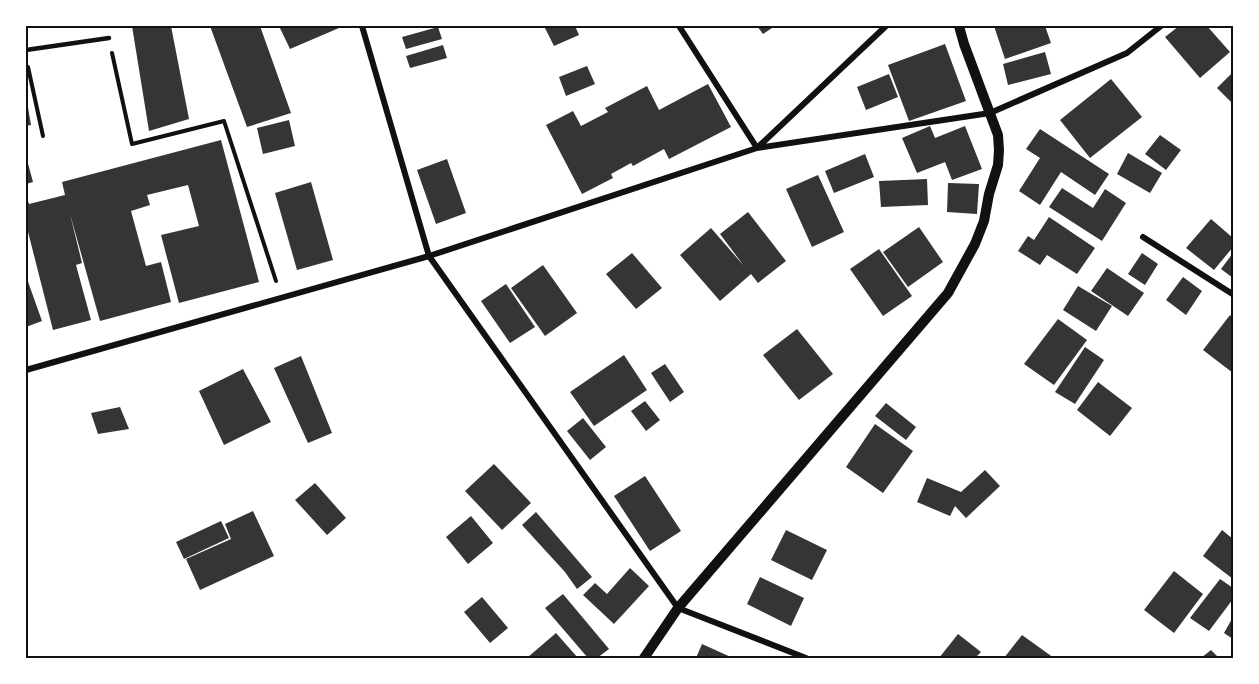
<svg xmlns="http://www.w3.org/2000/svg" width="1259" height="684" font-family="'Noto Sans',sans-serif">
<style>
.building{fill:#353535}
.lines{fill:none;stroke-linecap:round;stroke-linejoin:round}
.path{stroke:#111;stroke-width:4}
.service{stroke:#111;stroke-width:4.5}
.minor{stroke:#111;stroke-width:6}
.tertiary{stroke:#111;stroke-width:10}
.neatline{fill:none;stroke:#111;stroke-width:2}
</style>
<rect width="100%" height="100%" fill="#fff"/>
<path class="building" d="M132,26H171L189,119L149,131Z
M210,26H260L291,113L247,127Z
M279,26H338L339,28L290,49Z
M544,26H575L579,35L554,46Z
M757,26H775L763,34Z
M994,26H1045L1051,43L1005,59Z
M1179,26H1207L1230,52L1200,78L1165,37Z
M438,27L442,39L406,49L402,37Z
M945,44L966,101L909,121L888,65Z
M443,45L447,58L410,68L406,56Z
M1045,52L1051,74L1008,85L1003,64Z
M587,66L595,84L566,96L559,77Z
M1233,72V104L1217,88Z
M889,74L898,97L866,110L857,87Z
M1111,79L1142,117L1090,158L1060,120Z
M708,84L731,127L669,159L664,149L633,166L631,163L611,174L613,178L582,194L546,125L573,111L581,126L608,112L605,108L647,86L659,110Z
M26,96L31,125L26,126Z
M289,120L295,146L263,154L257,128Z
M930,126L935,138L965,126L982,169L952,180L945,162L917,173L902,138Z
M1040,129L1109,174L1095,195L1061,172L1040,205L1019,191L1040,158L1026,149Z
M1160,135L1181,150L1166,170L1145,154Z
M221,140L259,282L179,303L161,235L199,226L188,185L147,195L150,205L131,211L146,266L161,262L171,302L100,321L70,214L82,263L76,265L91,320L53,330L26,224V195L29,204L65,195L62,182Z
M1128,153L1162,173L1150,193L1117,174Z
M865,154L874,177L834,193L825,171Z
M26,156L33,182L26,184Z
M447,159L466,213L436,224L417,170Z
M818,175L844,232L812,247L786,189Z
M927,179L928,205L881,207L879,181Z
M311,182L333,260L297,270L275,193Z
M948,183L979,184L977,214L947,212Z
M1062,188L1093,208L1105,189L1126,203L1102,241L1049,207Z
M748,212L786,261L758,283L751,274L720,301L680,255L711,228L744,266L720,234Z
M1049,217L1095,248L1077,274L1047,255L1040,265L1018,251L1028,236L1034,240Z
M1211,219L1233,238V247L1214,270L1186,248Z
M919,227L943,262L908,287L883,252Z
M879,249L912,296L883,316L850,269Z
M632,253L662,288L636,309L606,274Z
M1142,253L1158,264L1145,285L1128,274Z
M1233,253V278L1221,269Z
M543,265L577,313L545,336L511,288Z
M1107,268L1144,293L1128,316L1091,291Z
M26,276L42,321L26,327Z
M1183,277L1202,291L1186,315L1166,300Z
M506,284L535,327L510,343L481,301Z
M1078,286L1112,306L1096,331L1063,310Z
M1230,315L1233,318V373L1203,350Z
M1058,319L1087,340L1054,385L1024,364Z
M797,329L833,374L799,400L763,355Z
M1085,347L1104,360L1075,404L1055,392Z
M624,355L647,390L594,426L570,392Z
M301,356L332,433L308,443L274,368Z
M665,364L684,392L670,402L651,373Z
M243,369L271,422L224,445L199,391Z
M1098,382L1132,408L1110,436L1077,410Z
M645,401L660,420L646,431L631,411Z
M886,403L916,427L906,440L875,416Z
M120,407L129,429L98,434L91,413Z
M583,418L606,447L590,460L567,431Z
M875,424L913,451L883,493L846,467Z
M494,464L531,503L502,530L465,491Z
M985,470L1000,486L966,518L955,506L950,516L917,502L927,478L961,492Z
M645,476L681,531L650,551L614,496Z
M315,483L346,518L327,535L295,500Z
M253,511L274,556L200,590L186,559L231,539L225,524Z
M536,512L592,577L577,589L565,572L522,525Z
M471,516L493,543L468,564L446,537Z
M221,521L229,538L184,559L176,542Z
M786,530L827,550L812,580L771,560Z
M1222,530L1233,539V579L1203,556Z
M630,568L649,586L614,624L583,595L595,583L607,594Z
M1174,571L1203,594L1174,633L1144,610Z
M760,577L804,598L791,626L747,604Z
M1220,579L1233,588V599L1209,631L1190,618Z
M563,594L609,649L597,658H588L545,608Z
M482,597L508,628L490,643L464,612Z
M1233,617V639L1224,633Z
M556,633L578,658H529L528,657Z
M958,634L981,652L975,658H939Z
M1022,635L1054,658H1004Z
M702,644L733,658H696Z
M1211,650L1219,658H1201Z"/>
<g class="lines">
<path class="path" d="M112,53L132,144L224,121L276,281
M28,67L43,136"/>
<path class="service" d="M26,50L109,38"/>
<path class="minor" d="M362,26L429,256L678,608L806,658
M679,26L757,148L990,113L1127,53L1161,26
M1143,237L1234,295
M26,370L429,256L757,148L886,26"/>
<path class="tertiary" d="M644,658L678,608L948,293L975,244L984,221L989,194L998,165L999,150L998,135L964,44L959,26"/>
</g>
<rect width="1259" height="684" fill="none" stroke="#ffffff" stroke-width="54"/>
<rect x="27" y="27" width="1205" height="630" class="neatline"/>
</svg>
